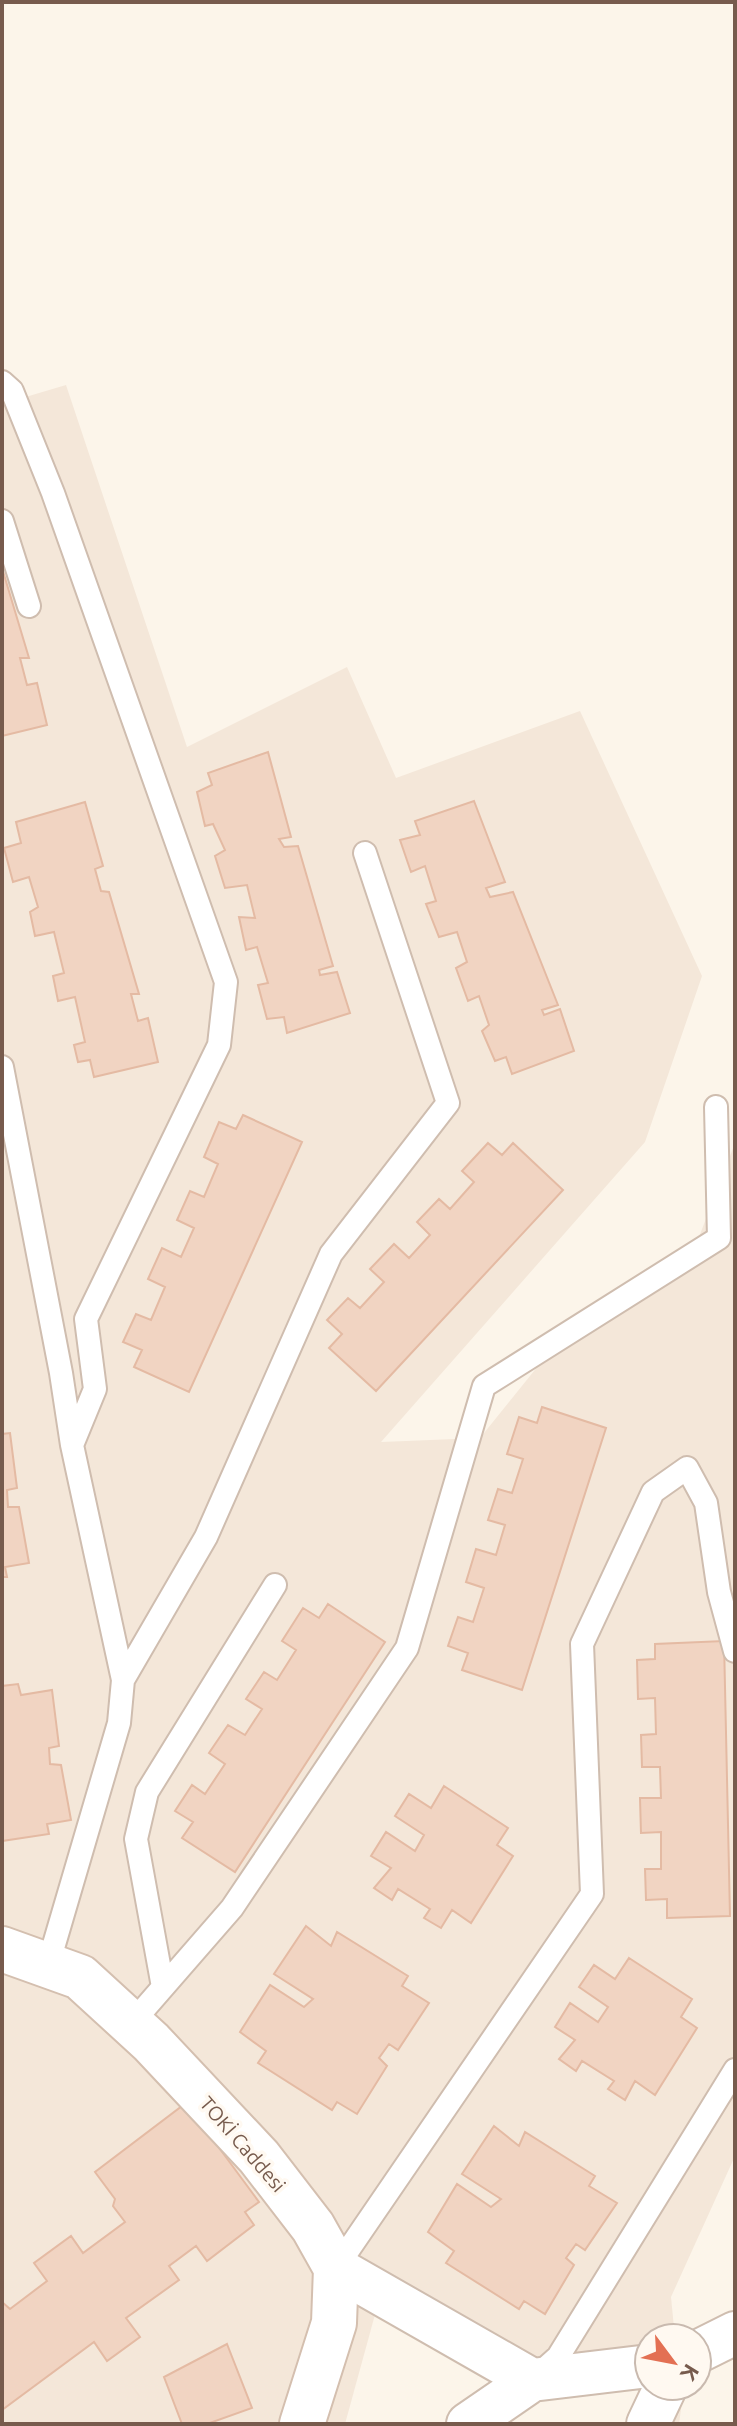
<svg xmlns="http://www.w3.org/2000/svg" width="737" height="2426" font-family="Ubuntu,sans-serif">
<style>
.residential{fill:#f4e7d9}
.building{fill:#f1d4c2;stroke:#e4baa3;stroke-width:2}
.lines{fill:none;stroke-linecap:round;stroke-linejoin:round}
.lane-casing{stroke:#cfbdaf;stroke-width:26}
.street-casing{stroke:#cfbdaf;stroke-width:46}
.secondary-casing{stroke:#d4bfaf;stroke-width:48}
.lane{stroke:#fff;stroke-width:22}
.street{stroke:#fff;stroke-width:42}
.secondary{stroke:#fff;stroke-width:44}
.labels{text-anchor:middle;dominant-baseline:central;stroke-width:7;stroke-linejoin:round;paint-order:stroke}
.street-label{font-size:20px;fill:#775b4d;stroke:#fff9f1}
</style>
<rect width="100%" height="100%" fill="#fcf5ea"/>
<path class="residential" d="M66,385L187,747L347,667L396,778L580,711L702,976L645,1142L381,1442L480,1438L559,1340L694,1250L735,1143V2156L671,2297L675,2338H649V2386H681L682,2402L679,2424H642L638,2361L538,2364L379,2300L345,2424H2V404Z"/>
<path class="building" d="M2,568L29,658H20L27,685L37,683L47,725L2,736Z
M268,752L291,837L279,839L284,847L298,846L333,966L319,970L320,975L337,972L350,1013L287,1033L284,1017L267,1019L258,985L268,983L257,947L246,950L239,917L255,918L247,885L225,888L215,856L225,850L213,824L205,826L197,792L212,785L208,773Z
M474,801L505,882L486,888L490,897L513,892L558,1005L542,1010L544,1015L560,1009L574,1051L512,1074L506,1057L495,1061L482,1031L489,1025L479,996L468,1001L456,968L467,962L457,932L439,937L426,904L436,901L425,866L411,872L400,840L420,835L415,821Z
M85,802L103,866L95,869L101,891L109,892L139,994H131L138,1021L148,1018L158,1062L94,1077L90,1060L78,1062L74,1045L85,1042L75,997L58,1001L53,976L64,973L54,932L35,936L30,912L38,907L29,877L13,882L4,848L21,843L16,822Z
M243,1115L302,1142L189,1392L134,1367L142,1350L123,1342L136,1314L151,1320L165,1287L148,1279L162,1248L181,1257L194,1228L177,1220L190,1191L204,1197L218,1164L204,1157L219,1122L236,1129Z
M488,1143L502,1155L513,1143L563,1190L376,1391L329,1348L342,1334L327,1320L348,1298L360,1308L384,1282L370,1269L394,1244L409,1258L430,1235L417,1222L439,1199L450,1209L474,1182L462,1171Z
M542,1407L606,1428L522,1690L462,1670L468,1653L448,1646L458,1617L473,1622L484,1588L466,1582L476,1549L496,1555L505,1525L488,1520L498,1489L512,1493L523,1459L507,1454L519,1417L537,1423Z
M10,1433L17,1488L7,1490L8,1507H19L29,1563L5,1567L7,1577H2V1434Z
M328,1604L385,1642L235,1872L182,1838L193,1822L175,1811L192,1785L205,1794L225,1764L209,1753L228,1725L245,1735L262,1709L246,1699L264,1672L277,1680L296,1650L282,1641L303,1608L319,1618Z
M724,1641L730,1916L667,1918V1899L646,1900L645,1869H661V1832L641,1833L640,1798H661L660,1767H642L641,1735L656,1734L655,1698L638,1699L637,1660L655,1659V1644Z
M18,1684L21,1695L52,1690L59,1746L49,1748L50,1764L61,1765L71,1820L47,1824L49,1834L2,1841V1686Z
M444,1786L508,1828L497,1845L513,1856L471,1923L452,1910L441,1928L424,1918L430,1909L398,1889L392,1900L374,1888L391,1868L371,1856L386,1832L415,1851L424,1835L395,1816L409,1794L431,1808Z
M306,1926L331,1946L337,1932L408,1976L402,1986L429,2003L398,2050L389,2044L379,2058L387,2066L357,2114L337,2102L332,2110L258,2063L266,2051L240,2032L270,1985L304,2007L313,1999L274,1974Z
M629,1958L692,1999L681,2017L697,2028L655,2095L635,2081L625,2100L608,2089L614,2081L582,2061L576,2071L559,2059L575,2040L555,2027L570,2003L598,2022L608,2007L579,1987L594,1965L615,1979Z
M186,2103L259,2202L245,2212L254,2225L207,2261L196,2246L169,2266L179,2280L126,2318L140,2337L107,2361L94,2342L2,2410V2302L10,2309L47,2281L34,2263L71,2236L83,2253L125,2222L113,2206L115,2199L95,2172Z
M494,2126L519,2146L525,2132L595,2176L589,2186L617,2203L585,2250L576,2244L566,2258L574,2265L545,2314L524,2301L519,2309L446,2263L454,2251L428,2232L457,2184L491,2207L501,2199L462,2174Z
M227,2344L252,2408L207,2424H182L164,2377Z"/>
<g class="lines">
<g class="lane-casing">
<path id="lane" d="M2,382L12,391L53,493L226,982L219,1045L86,1319L95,1389L72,1445
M2,521L29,606
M2,1067L61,1373L72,1445L123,1680L119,1723L48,1965
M123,1680L206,1537L331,1254L448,1103L365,853
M163,1987L136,1839L147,1792L275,1585
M131,2024L232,1908L407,1648L484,1386L719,1238L716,1107
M336,2268L592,1894L582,1644L653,1492L687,1468L706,1503L719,1592L735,1651
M539,2374L558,2357L735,2070"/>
</g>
<g class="street-casing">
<path id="street" d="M336,2268L532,2380
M697,2352L735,2333
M468,2424L532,2380L649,2366
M648,2424L666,2386"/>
</g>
<g class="secondary-casing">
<path id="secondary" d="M2,1949L80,1977L151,2042L259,2157L313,2227L336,2268L334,2323L302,2424"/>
</g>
<use href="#lane" class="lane"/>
<use href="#street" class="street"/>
<use href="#secondary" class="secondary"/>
</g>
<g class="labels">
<g class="street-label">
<text transform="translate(243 2144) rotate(49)">TOKİ Caddesi</text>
</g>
</g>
<rect width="737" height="2426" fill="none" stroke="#775b4d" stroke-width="8"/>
<g transform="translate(673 2362) rotate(122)"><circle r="38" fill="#fff9f1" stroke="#c9baaf" stroke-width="2"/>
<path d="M0-6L14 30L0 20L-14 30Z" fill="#e37053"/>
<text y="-12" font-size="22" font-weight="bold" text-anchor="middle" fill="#775b4d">K</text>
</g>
</svg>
